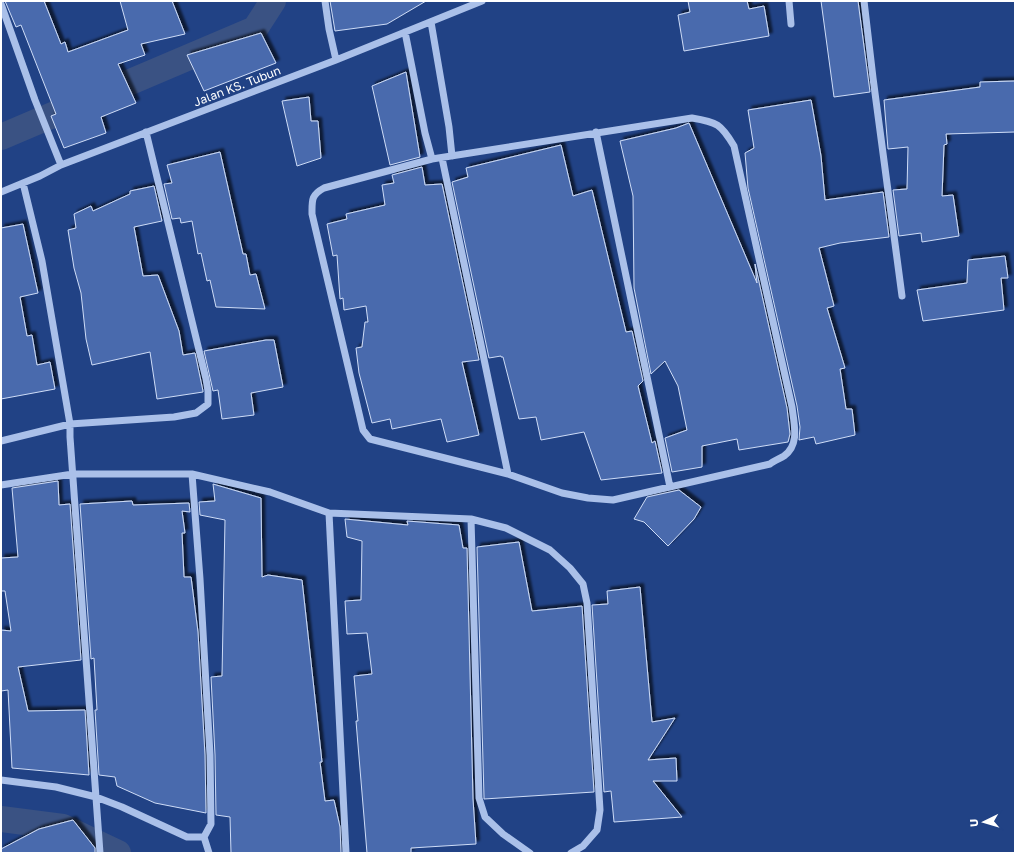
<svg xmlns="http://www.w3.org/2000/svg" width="1016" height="854" font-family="'Golos Text',sans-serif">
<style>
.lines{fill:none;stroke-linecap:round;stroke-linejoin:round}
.canal{stroke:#3a5283;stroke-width:26}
.building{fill:#4a6bad;stroke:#cedcf7;filter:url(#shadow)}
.minor{stroke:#aac0e9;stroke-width:7}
.labels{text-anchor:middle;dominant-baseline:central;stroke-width:3;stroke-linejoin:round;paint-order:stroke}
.street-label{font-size:12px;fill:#fff;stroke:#214285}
</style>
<defs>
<filter id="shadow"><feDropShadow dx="3.5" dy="-3.5" stdDeviation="1" flood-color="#0009"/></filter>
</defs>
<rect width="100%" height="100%" fill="#214285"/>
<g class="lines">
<path class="canal" d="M1,137L255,29L273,1
M1,819L63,827L118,853"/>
</g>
<path class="building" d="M5,1H44L61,44L65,42L68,52L128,30L120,1H172L185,34L141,44L145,55L118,64L136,103L101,117L106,133L64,148L51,116L56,114L21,25L16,27Z
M330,1H426L387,24L335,31Z
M688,1H747L749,9L764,6L769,36L684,51L678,15L690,12Z
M821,1H858L870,92L834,97Z
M261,33L276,63L204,91L187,55Z
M406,72L420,157L390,165L372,86Z
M1015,81V132L946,134L947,144L944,145L942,196L953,195L959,236L922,242L921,233L899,236L893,190L907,189L908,147L888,149L884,100L980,87V82Z
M309,97L311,121H318L321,158L297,166L282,101Z
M811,100L821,156L825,200L883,192L889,237L840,243L819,248L834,306L827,308L845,368L840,369L846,409H852L855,435L816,444L814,437L799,440L800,427L797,406L748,188L745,153L754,148L748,110Z
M689,123L757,283L755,264L787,408L790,434L788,442L739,450L737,439L702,446V467L672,472L665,438L687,430L678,386L665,361L651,374L634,288L633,196L620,141L676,128Z
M561,145L573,196L592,190L626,332L632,331L643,381L638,386L652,443L655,441L662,473L601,480L584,432L541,440L536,417L519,419L503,357H501V356L489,358L452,182L468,177L466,168Z
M220,152L243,254H246L250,275L256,274L265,309L216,307L210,280L207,281L201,253L198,254L192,221L181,223L180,218L172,219L164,184L172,183L167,165Z
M422,167L425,185L442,184L479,360L462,362L479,435L447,442L441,419L392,429L390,419L372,423L359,373L356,348L362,347L365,322H368L366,306L344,310L343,298L340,299L337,255L333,256L327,224L347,219L346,214L385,205L382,185L394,183L392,175Z
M154,186L162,221L134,227L143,276L158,275L179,331L183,355L195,353L203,391V392L157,399L150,352L92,365L86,339L81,293L74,268L68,230L76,228L74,214L91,206L93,211L130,194V191Z
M23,224L38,293L20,297L27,336L32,335L37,365L50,362L55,389L1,399V228Z
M1005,256L1008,278H1001L1004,310L923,321L917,290L967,283L968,260Z
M266,340H274L283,387L251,393L254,415L222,419L218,390L213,391L204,351Z
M58,481L59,505L70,504L81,660L18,667L28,711L85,710L89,775L12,768L8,690L1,691V630L11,631L5,591H1V558L18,557L12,488Z
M213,484L261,498L262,577L268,575L302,580L322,762H320L325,801L334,800L340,827L341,853H231L230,817L216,815L215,755L211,677L222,676L225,520L200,515L199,502L215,501Z
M679,490L701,507L694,519L668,546L644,522L634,519L647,497Z
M132,501L133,505L189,503L190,512L182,511L185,533H182L184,577H191L198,632L205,755L206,813L155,803L117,786L115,777L99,775L95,710H97L94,658L91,659L80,504Z
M345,519L408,525L407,521L459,525L463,548H467L473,799L476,844L411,848V853H367L356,721H358L354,676L372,674L367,633L347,634L345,601L361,600L362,541L347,537Z
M519,542L532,611L582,606L594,792L484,799V797L477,547Z
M640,587L652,722L675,718L648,760L676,758L677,781H653L682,817L614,822L611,791L604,792L592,605L608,604L607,591Z
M73,820L95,848V853H1V849L39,829Z"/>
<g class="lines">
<path class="minor" d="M325,1L329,29L336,60
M789,1L791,24
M864,1L873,78L902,296
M1,4L35,100L61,165
M431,22L449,127L452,156
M405,32L425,133L432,159
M692,118C717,122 721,124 734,146L792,407C794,424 800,445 784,456C779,459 774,461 770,464L613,500L588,498L562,493L508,474L370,439L363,430L312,214C312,200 311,195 324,188L432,159Z
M596,132L670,487
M442,158L508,474
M23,183L42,261L70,424V437L100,853
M1,192L40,176L61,165L336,60L482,1
M1,441L70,424L174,417L196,413L208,404V391L206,379L146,132
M192,474L200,579L210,755L211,824L204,837L209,853
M1,485L73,474H192L270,492L329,513L471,519L506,528L550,550L570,568L583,584L587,603L600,810L597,830L583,846L571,853
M329,513L346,853
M471,519L479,798L485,817L503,834L530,853
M1,780L56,787L96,797L122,807L187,837H204"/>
</g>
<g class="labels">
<g class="street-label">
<text transform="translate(237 86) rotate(-21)">Jalan KS. Tubun</text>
</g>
</g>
<rect width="1016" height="854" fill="none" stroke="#ffffff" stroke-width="4"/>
<g transform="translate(984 822) rotate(265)" stroke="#214285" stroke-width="3" paint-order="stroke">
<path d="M0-3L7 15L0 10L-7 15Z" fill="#ffffff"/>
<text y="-6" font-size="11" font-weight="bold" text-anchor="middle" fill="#ffffff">U</text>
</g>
</svg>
